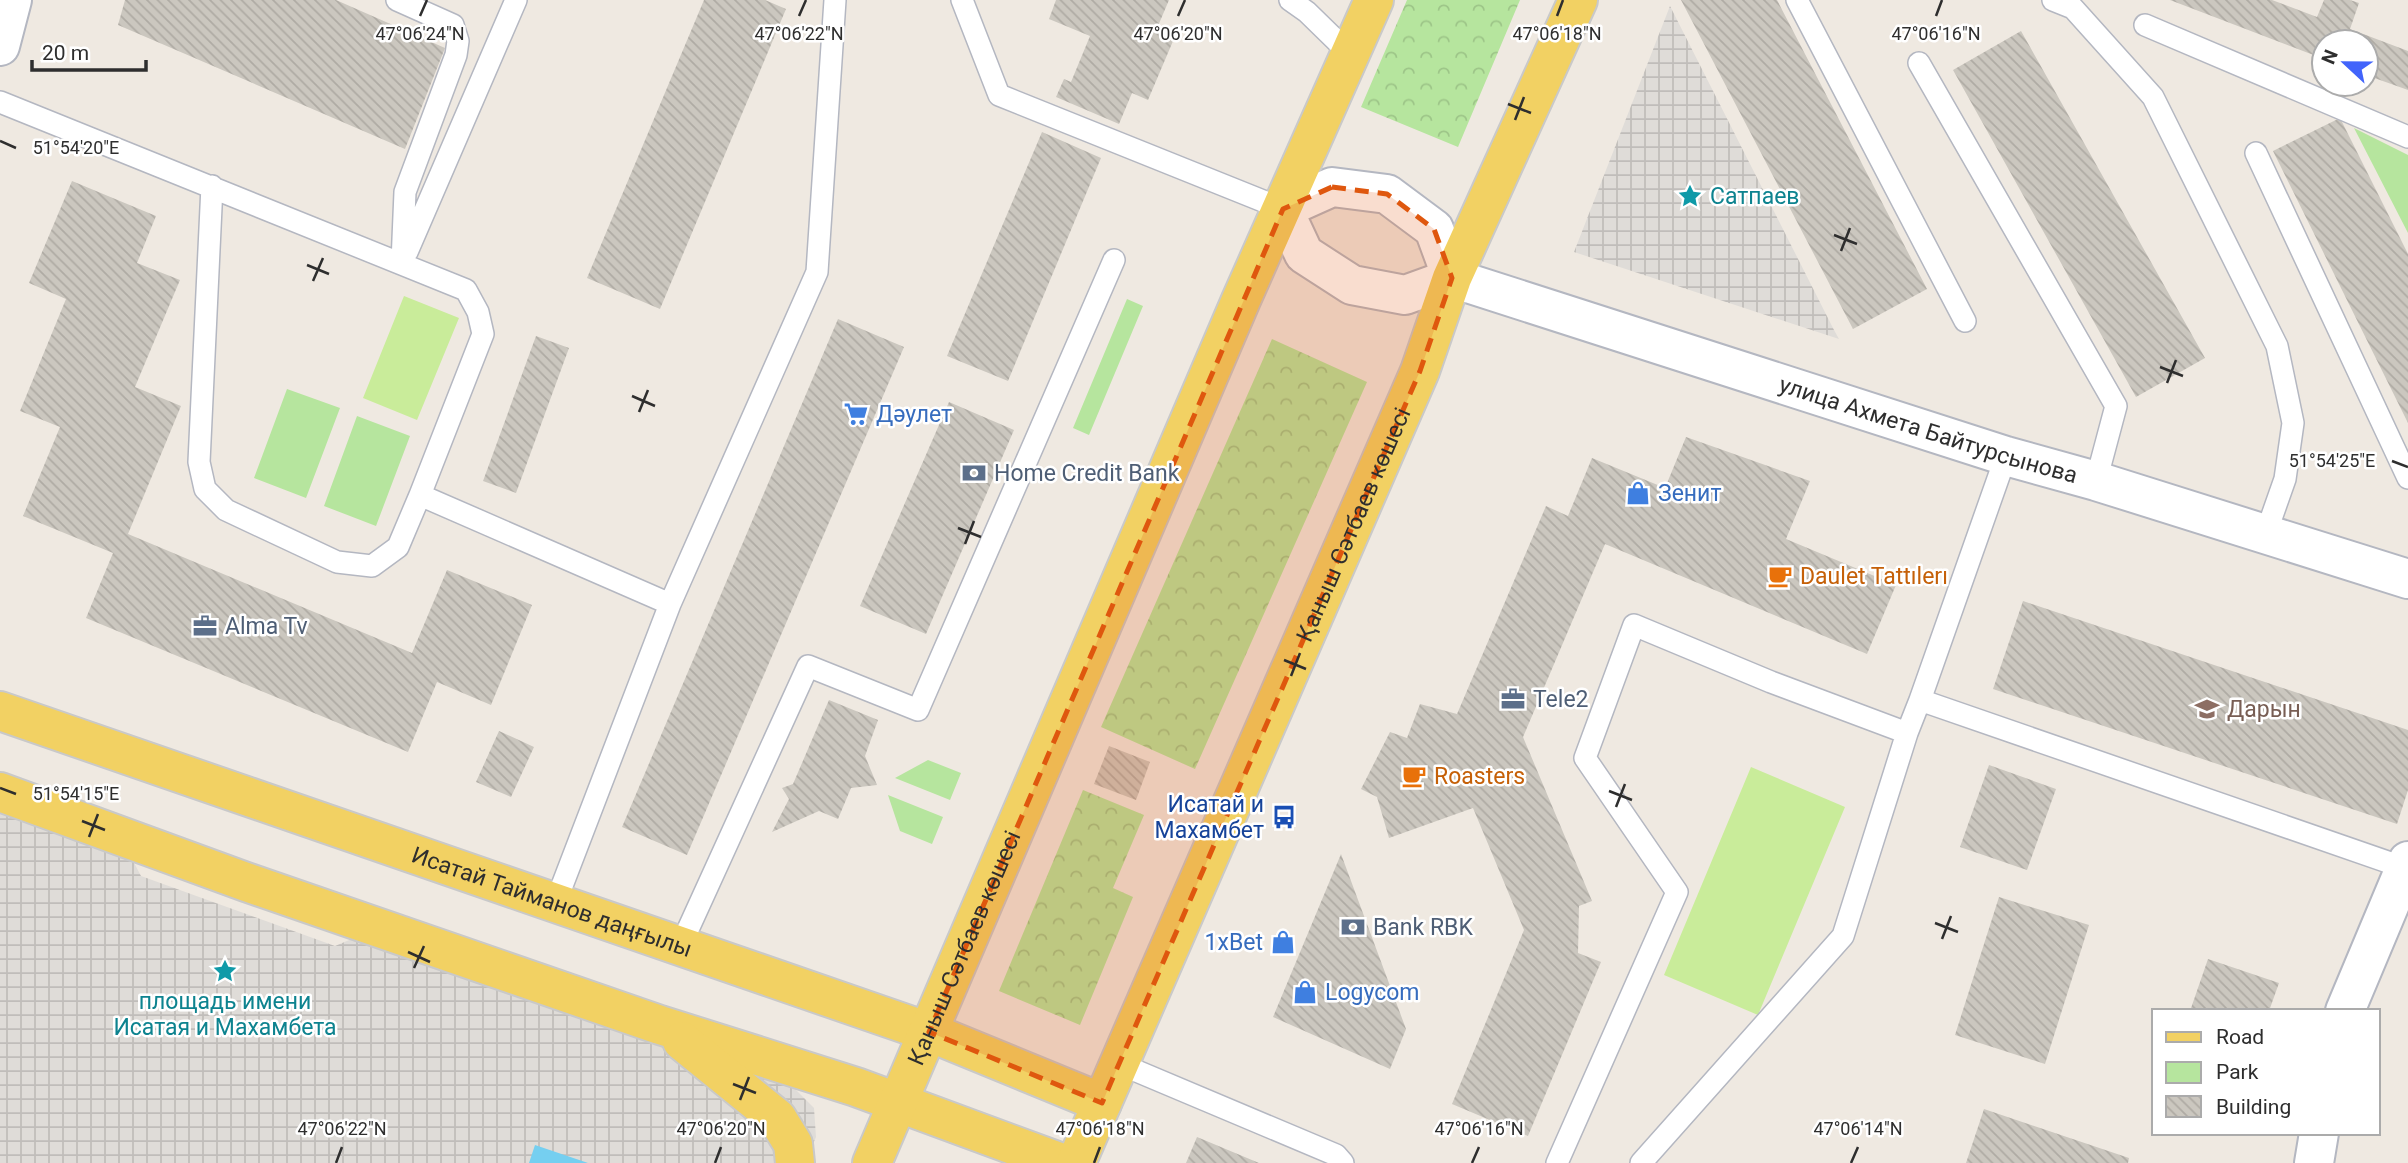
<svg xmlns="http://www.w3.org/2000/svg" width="2408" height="1163" font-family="Roboto,sans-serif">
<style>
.green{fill:#b6e59e}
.forest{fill:url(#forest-crowns)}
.pitch{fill:#c9ec9a}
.plaza{fill:url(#plaza-grid)}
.water{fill:#75cff0}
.building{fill:url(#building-back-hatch)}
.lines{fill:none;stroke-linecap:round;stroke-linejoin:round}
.lane-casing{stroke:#b4b7c1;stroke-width:24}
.street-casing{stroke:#b4b7c1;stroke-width:42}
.secondary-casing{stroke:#b4b7c1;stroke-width:42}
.primary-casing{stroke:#c9c9c9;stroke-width:42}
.lane{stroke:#fff;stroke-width:21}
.street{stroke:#fff;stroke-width:38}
.secondary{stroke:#fff;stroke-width:38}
.primary{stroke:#f2d163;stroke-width:38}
.marked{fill:#df570e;fill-opacity:0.2;stroke:#df570e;stroke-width:5;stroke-dasharray:14 9;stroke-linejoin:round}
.ticks{fill:none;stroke:#2e2e2e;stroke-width:2.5}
.labels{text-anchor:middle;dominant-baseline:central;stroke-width:5;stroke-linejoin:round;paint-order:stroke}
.culture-label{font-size:23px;fill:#0d838f;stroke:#fff;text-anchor:start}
.shop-label{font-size:23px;fill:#366cbe;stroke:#fff;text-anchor:start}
.street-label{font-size:23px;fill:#2e2e2e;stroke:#fff}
.service-label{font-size:23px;fill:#4e5e75;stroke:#fff;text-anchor:start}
.food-label{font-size:23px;fill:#c56008;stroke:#fff;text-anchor:start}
.education-label{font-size:23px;fill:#785e54;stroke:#fff;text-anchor:start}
.transit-label{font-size:23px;fill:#164399;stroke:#fff;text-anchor:end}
.ticks-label{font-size:18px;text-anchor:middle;fill:#2e2e2e;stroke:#fff;stroke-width:5;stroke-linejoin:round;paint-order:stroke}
</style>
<defs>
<pattern id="forest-crowns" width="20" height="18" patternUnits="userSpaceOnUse" patternTransform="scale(1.75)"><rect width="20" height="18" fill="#b6e59e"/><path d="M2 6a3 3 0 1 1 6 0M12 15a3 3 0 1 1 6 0" fill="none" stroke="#9dc588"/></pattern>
<pattern id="plaza-grid" width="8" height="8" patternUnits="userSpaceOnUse" patternTransform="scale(1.75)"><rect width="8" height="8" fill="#dfdcd8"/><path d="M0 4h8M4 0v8" fill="none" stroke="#c0bdba"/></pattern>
<pattern id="building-back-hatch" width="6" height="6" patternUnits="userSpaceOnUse" patternTransform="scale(1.75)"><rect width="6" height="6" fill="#cbc7bf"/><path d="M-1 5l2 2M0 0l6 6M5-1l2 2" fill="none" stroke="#afaba4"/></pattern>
</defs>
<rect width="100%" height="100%" fill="#efe9e1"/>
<path class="green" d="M2354,128L2408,155V233Z
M1127,299L1143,306L1089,435L1073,428Z
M287,389L340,408L306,498L254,478Z
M357,416L410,436L376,526L324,506Z
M928,760L961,773L950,800L895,778Z
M888,795L943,817L932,844L900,831Z"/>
<path class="forest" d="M1407,0H1520L1458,147L1361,107Z
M1272,339L1367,382L1195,769L1101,727Z
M1083,790L1144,815L1113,888L1133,897L1080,1025L999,991Z"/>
<path class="pitch" d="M404,296L459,318L417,420L363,398Z
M1751,767L1845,807L1758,1015L1664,975Z"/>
<path class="plaza" d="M1670,6L1834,330L1839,339L1574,252Z
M0,812L131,857L141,876L335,946L354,938L792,1086L814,1108L816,1137L805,1163H0Z"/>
<path class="water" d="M535,1145L588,1163H529Z"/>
<path class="building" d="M125,0H336L445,48L405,149L118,25Z
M704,0H765L786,9L660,309L587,278Z
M1056,0H1169L1158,26L1176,34L1148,100L1132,93L1119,124L1056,97L1064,79L1071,82L1090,36L1049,19Z
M1681,0H1777L1927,289L1853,329Z
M2170,0H2272L2317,17L2324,0H2350L2359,3L2350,29L2408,51V90L2366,75V42H2324V59Z
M2021,31L2205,358L2136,397L1953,70Z
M2340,118L2408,254V423L2273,151Z
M1042,132L1101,158L1008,381L947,356Z
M72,181L156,216L137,263L180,280L135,387L181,406L128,534L412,653L447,570L532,605L491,705L437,682L408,752L86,618L113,553L23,516L60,427L20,411L66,299L29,283Z
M838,319L904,347L687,855L622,827Z
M536,336L569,348L516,493L483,481Z
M949,402L1014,430L926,634L860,606Z
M1686,437L1810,481L1786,539L1896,585L1867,654L1605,544L1523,737L1592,901L1579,906L1578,953L1601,962L1528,1136L1452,1104L1524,930L1473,808L1389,838L1377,797L1361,789L1390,732L1407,738L1420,704L1457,714L1546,506L1568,516L1592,458L1665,488Z
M2023,601L2408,730V790L2397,824L1993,689Z
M829,700L878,720L865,756L877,785L851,788L838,819L819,811L772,832L789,799L782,788L793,784Z
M499,731L534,747L511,797L476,782Z
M1109,746L1150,762L1136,800L1094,784Z
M1989,765L2056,789L2027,870L1960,847Z
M1341,854L1406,1029L1390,1069L1273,1017Z
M1999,897L2089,925L2045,1064L1955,1035Z
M2208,959L2279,983L2269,1011H2190Z
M1984,1109L2129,1158L2128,1163H1966Z
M1197,1137L1259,1163H1186Z"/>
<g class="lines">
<g class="lane-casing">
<path id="lane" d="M397,0L453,25L458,41L456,55L405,192L402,263
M962,0L999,95L1283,209
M1290,0L1307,12L1350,54
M1797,0L1965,321
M2053,0L2073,8L2153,97L2277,346L2293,423L2285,479L2266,533
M2145,25L2408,137
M1919,63L2116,406L2096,481
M0,102L466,290L478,312L483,334L420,495L670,604
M2256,153L2408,478
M212,186L199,462L205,489L226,510L337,562L372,566L398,547L420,495
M407,252L516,0
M1920,700L2006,456
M555,904L670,604L817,272L835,0
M680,947L808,666L918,710L1114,260
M1120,1064L1336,1155L1343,1163
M1557,1163L1677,892L1585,758L1634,625L1771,682L1907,733
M1641,1163L1843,936L1907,733L1920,700L2408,869"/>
</g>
<g class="street-casing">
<path id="street" d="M0,46L12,0
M2345,1011L2408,861
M2314,1163L2319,1133"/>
</g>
<g class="secondary-casing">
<g id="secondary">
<path d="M1332,187L1387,194L1434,229L1452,278L1405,295L1352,285L1304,254L1283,209Z"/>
<path id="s1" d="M1452,278L2006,456L2096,481L2408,579"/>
</g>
</g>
<g class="primary-casing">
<g id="primary">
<path id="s2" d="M0,711L929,1032L1102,1103"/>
<path d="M0,792L246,882L660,1025L856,1087L1062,1163"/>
<path d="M682,1041L777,1118L793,1144L795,1163"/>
<path id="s3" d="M872,1163L1241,300L1374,0"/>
<path id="s4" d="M1076,1163L1420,371L1452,278L1578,0"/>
</g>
</g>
<use href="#lane" class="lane"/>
<use href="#street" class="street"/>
<use href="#secondary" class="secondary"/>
<use href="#primary" class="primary"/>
</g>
<path class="marked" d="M1332,187L1387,194L1434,229L1452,278L1420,371L1102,1103L929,1032L1283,209Z"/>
<path class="ticks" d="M420,16L427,0M799,16L806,0M1178,16L1185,0M1557,16L1563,0M1936,16L1942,0M1508,104L1531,113M1515,120L1524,97M0,141L16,148M1834,235L1857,244M1841,251L1850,228M307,265L329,274M313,281L323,258M2160,367L2183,376M2167,383L2176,360M632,396L655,406M639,412L648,390M2392,461L2408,467M958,528L981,537M965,544L974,521M1284,660L1306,669M1291,676L1300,653M0,788L16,794M1609,791L1632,800M1616,807L1625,784M82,821L105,830M89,837L98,814M1935,923L1958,932M1942,939L1951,916M408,952L430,962M414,968L424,946M733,1084L756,1093M740,1100L749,1077M336,1163L342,1147M715,1163L721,1147M1094,1163L1100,1147M1472,1163L1479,1147M1851,1163L1858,1147"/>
<defs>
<g id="sight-bare" transform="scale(1.89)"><path d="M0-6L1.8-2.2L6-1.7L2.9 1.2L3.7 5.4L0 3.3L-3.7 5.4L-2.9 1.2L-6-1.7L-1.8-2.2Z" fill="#0f9aa8" stroke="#fff" stroke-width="2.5" paint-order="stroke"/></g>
<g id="supermarket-bare" transform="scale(1.89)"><path d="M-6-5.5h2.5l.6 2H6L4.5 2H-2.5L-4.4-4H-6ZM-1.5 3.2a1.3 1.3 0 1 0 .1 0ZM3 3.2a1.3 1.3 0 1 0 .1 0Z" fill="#3f7fe0" stroke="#fff" stroke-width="2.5" paint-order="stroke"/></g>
<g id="bank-bare" transform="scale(1.89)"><path d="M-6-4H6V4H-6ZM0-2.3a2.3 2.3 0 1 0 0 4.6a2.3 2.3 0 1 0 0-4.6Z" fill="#5c6f8a" stroke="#fff" stroke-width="2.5" paint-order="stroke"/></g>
<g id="shop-bare" transform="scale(1.89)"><path d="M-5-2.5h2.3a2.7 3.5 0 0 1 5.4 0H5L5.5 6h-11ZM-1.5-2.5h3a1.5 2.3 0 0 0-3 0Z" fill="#3f7fe0" stroke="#fff" stroke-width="2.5" paint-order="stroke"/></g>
<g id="cafe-bare" transform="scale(1.89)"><path d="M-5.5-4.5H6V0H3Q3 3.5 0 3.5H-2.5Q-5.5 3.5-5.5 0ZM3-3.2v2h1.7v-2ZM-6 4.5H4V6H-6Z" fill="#e8710a" stroke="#fff" stroke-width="2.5" paint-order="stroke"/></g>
<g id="office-bare" transform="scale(1.89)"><path d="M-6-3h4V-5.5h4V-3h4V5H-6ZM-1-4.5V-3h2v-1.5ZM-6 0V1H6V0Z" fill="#5c6f8a" stroke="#fff" stroke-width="2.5" paint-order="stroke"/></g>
<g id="school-bare" transform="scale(1.89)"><path d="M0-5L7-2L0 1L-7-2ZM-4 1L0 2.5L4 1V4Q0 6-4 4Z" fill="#8d6e63" stroke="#fff" stroke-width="2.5" paint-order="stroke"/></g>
<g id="bus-bare" transform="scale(1.89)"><path d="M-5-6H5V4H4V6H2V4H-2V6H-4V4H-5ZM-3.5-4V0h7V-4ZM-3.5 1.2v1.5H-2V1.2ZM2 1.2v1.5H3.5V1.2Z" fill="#1a4fb4" stroke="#fff" stroke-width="2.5" paint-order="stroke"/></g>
</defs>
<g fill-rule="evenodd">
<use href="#sight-bare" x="1690" y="196"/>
<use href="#supermarket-bare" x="856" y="414"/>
<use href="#bank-bare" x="974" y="473"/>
<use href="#shop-bare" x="1638" y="493"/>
<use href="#cafe-bare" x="1780" y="576"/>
<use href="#office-bare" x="205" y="626"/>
<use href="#office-bare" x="1513" y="699"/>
<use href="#school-bare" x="2207" y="709"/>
<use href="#cafe-bare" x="1414" y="776"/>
<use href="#bus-bare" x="1284" y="817"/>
<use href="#bank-bare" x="1353" y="927"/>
<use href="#shop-bare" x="1283" y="942"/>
<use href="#sight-bare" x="225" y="971"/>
<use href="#shop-bare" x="1305" y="992"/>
</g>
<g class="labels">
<g class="culture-label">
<text x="1710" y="196">Сатпаев</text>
<text x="225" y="1001" text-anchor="middle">площадь имени<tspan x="225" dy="26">Исатая и Махамбета</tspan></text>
</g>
<g class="shop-label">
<text x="876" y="414">Дәулет</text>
<text x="1658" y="493">Зенит</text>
<text x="1263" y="942" text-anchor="end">1xBet</text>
<text x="1325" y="992">Logycom</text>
</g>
<g class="street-label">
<text stroke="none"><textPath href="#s1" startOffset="500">улица Ахмета Байтурсынова</textPath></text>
<text stroke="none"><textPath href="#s4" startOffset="696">Қаныш Сәтбаев көшесі</textPath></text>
<text stroke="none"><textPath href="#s2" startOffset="584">Исатай Тайманов даңғылы</textPath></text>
<text stroke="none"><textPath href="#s3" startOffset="234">Қаныш Сәтбаев көшесі</textPath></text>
</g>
<g class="service-label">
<text x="994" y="473">Home Credit Bank</text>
<text x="225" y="626">Alma Tv</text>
<text x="1533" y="699">Tele2</text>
<text x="1373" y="927">Bank RBK</text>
</g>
<g class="food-label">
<text x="1800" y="576">Daulet Tattılerı</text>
<text x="1434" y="776">Roasters</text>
</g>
<g class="education-label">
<text x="2227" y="709">Дарын</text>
</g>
<g class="transit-label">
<text x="1264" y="804">Исатай и<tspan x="1264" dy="26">Махамбет</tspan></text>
</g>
</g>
<g class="ticks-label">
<text x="420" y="40">47°06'24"N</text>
<text x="799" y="40">47°06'22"N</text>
<text x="1178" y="40">47°06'20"N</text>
<text x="1557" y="40">47°06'18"N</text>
<text x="1936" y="40">47°06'16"N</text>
<text x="76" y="154">51°54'20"E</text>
<text x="2332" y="467">51°54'25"E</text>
<text x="76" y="800">51°54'15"E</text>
<text x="342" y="1135">47°06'22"N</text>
<text x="721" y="1135">47°06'20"N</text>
<text x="1100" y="1135">47°06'18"N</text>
<text x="1479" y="1135">47°06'16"N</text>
<text x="1858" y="1135">47°06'14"N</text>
</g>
<rect x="2152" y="1009" width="228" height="126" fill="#ffffff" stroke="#ababab" stroke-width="2"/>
<rect x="2166" y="1032" width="35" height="10" fill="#f2d163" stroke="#ababab" stroke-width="2"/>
<text x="2216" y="1044" font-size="21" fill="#2e2e2e">Road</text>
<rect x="2166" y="1062" width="35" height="21" fill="#b6e59e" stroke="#ababab" stroke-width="2"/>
<text x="2216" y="1079" font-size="21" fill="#2e2e2e">Park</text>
<rect x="2166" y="1096" width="35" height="21" fill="url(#building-back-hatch)" stroke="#ababab" stroke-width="2"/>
<text x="2216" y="1114" font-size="21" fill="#2e2e2e">Building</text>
<g transform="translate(2345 63) rotate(292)"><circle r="33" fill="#ffffff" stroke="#ababab" stroke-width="2"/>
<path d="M0-5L12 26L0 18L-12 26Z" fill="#4264fb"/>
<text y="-10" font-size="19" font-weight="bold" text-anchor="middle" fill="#2e2e2e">N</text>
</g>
<path d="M32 60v10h114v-10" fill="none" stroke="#2e2e2e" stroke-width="3.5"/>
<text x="42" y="60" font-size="21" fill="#2e2e2e" stroke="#ffffff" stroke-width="5" paint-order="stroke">20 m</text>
</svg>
